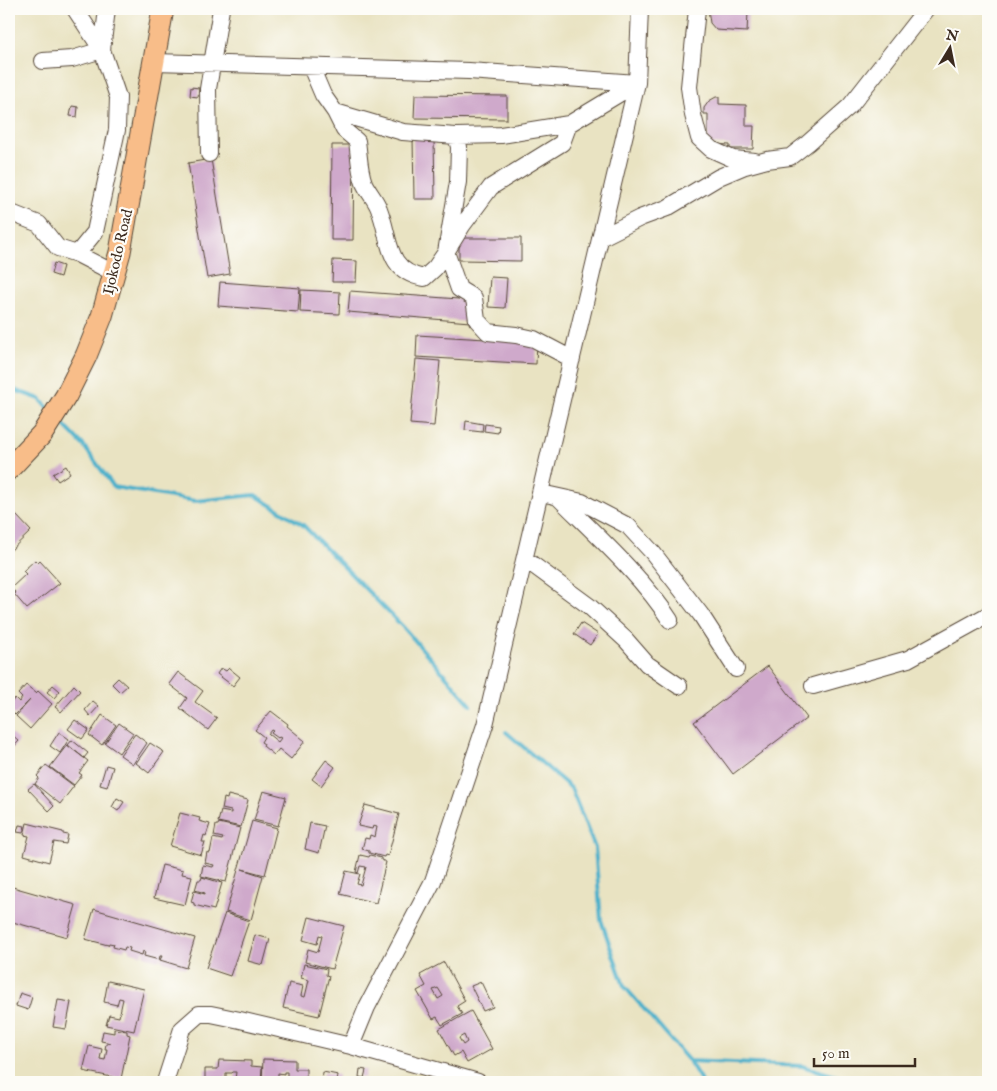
<svg xmlns="http://www.w3.org/2000/svg" width="997" height="1091" font-family="'IM FELL English',serif">
<style>
.lines{fill:none;stroke-linecap:round;stroke-linejoin:round}
.stream{stroke:#4bb0ca;stroke-width:4}
.building{fill:#cfa9cb;fill-rule:evenodd}
.minor-casing{stroke:#554637;stroke-width:18}
.major-casing{stroke:#554637;stroke-width:23}
.minor{stroke:#fff;stroke-width:16}
.major{stroke:#f8bd89;stroke-width:21}
.labels{text-anchor:middle;dominant-baseline:central;stroke-width:4.5;stroke-linejoin:round;paint-order:stroke}
.street-label{font-size:15px;fill:#3b2a1e;stroke:#fdfcf7}
</style>
<rect width="100%" height="100%" fill="#fdfcf7"/>
<filter id="ink" filterUnits="userSpaceOnUse"><feTurbulence type="fractalNoise" baseFrequency=".02" numOctaves="2"/><feDisplacementMap in="SourceGraphic" scale="10" xChannelSelector="R" yChannelSelector="G"/><feConvolveMatrix kernelMatrix="1 2 1 2 8 2 1 2 1" color-interpolation-filters="sRGB"/></filter>
<filter id="wash" filterUnits="userSpaceOnUse"><feTurbulence type="fractalNoise" baseFrequency=".0096" numOctaves="4" result="noise"/><feDisplacementMap in="SourceGraphic" scale="20" xChannelSelector="R" yChannelSelector="G"/><feGaussianBlur stdDeviation="1.12" result="paint"/><feColorMatrix in="noise" values="0 0 0 0 0 0 0 0 0 0 0 0 0 0 0 0 0 1.4 0 .05"/><feComposite in="paint" operator="in"/></filter>
<g filter="url(#wash)">
<rect width="100%" height="100%" fill="#e9e3c2"/>
<g class="lines">
<path class="stream" d="M9,388L40,399L49,409
M59,420L83,445L114,487L195,501L255,495L303,525L404,628L471,705
M506,732L571,788L595,848L601,920L624,986L689,1061L702,1082
M689,1061L802,1066L856,1082"/>
</g>
<g id="blocks">
<path class="building" d="M708,9H752V12H748L747,32L716,30L710,23Z
M191,87L199,88L198,97L190,96Z
M415,95L507,96V119L414,118Z
M716,97H719V104L746,105V126H754L753,149H730V145L708,144V114H704V108L709,101Z
M72,106L78,107L77,117L70,116Z
M413,138H434L435,199H414Z
M332,145H354L353,240H331Z
M211,159L230,274L207,278L188,163Z
M459,238H521V261L459,260Z
M333,260L357,261L356,282H332Z
M54,263L63,266L60,277L51,274Z
M490,277L507,278L505,308L488,307Z
M220,282L300,288L298,312L218,306Z
M301,290L340,292L339,314L300,312Z
M350,291L472,300L470,322L348,312Z
M417,335L537,342L536,364L416,357Z
M416,359L440,361L434,426L410,424Z
M466,421L483,424L482,432L465,430Z
M485,424L499,426L498,433L484,431Z
M66,466L70,473L58,481L53,474Z
M16,515L31,531L9,552V521Z
M35,560L38,563L40,561L60,583L27,609L14,594L16,593L11,588L26,574L23,571Z
M581,623L598,634L590,645L574,634Z
M768,666L807,718L733,774L694,722Z
M221,668L226,671L229,668L240,677L233,686L217,674Z
M178,672L203,691L195,702L217,718L208,730L180,708L187,698L169,684Z
M118,678L127,686L120,692L112,684Z
M26,685L36,693L38,691L52,704L30,729L16,716L30,700L15,715L9,709V705L15,698L19,702L22,698L18,694Z
M53,685L60,691L54,698L47,692Z
M74,685L80,691L61,712L55,707Z
M93,701L99,706L90,716L85,710Z
M271,711L288,724L287,726L305,741L291,759L279,749L274,755L263,746L264,744L261,742L264,737L255,730ZM271,730L273,731L271,733L278,738L279,737L281,738L278,742L268,734Z
M102,715L116,725L102,745L89,735Z
M75,720L89,730L82,739L68,729Z
M119,723L133,733L119,753L105,743Z
M9,732L19,741L9,752Z
M59,732L69,739L60,753L50,746Z
M135,734L147,743L133,764L120,755Z
M72,740L88,753L84,758L68,745Z
M150,743L164,752L149,773L136,763Z
M67,745L88,761L79,773L82,775L74,785L50,767Z
M326,760L335,767L321,786L312,779Z
M46,765L74,786L60,804L35,784L39,778L37,776Z
M106,765L113,767L107,787L100,785Z
M34,784L54,806L49,811L28,789Z
M263,791L286,797L278,826L254,820Z
M228,795L248,800L241,827L218,822L221,811L231,813V811L222,809L224,798L227,799Z
M117,798L124,802L118,811L112,807Z
M365,805L399,814L388,856L385,855L384,857L369,853V851L362,849L365,838L369,839L370,835L375,837L377,827L373,826L372,829L358,826Z
M180,813L200,818L199,821L210,824L206,836L204,835L202,842H205L201,855L170,846Z
M252,821L277,828L265,875L242,869L263,876L251,920L226,912Z
M27,823L63,832V834L68,835L66,844L54,842L49,862L24,855L29,836L24,835Z
M219,823L240,828L226,882L201,876L203,865L213,867L214,865L205,863L207,852L210,853L213,838L222,840L223,838L214,836L216,825H218Z
M310,823L325,826L319,853L305,849Z
M19,825L25,826L23,833L17,832Z
M360,855L369,857L370,855L381,858V860L386,862L376,903L340,894L346,871L360,874L357,884L361,885L366,867L360,866L358,873L356,872Z
M162,865L183,870L182,874L192,876L185,905L154,898Z
M202,877L222,883L214,910L194,905V903L191,902L194,891L205,894V893L195,890L198,880H201Z
M9,886L76,905L67,937L9,921Z
M94,909L195,938L186,968L160,960L162,956H160L159,960L144,956L145,952L143,951L142,955L129,951L130,948L125,947L124,950L113,947L114,944L109,943L108,945L85,939Z
M225,913L249,921L230,976L206,968Z
M309,917L344,926L332,969L305,962L308,949L318,952L322,936L319,935L317,944L303,940Z
M255,935L270,939L263,965L248,961Z
M444,962L465,1001L457,1006L462,1014L442,1025L437,1017L433,1019L417,991L426,986L420,975ZM438,988L443,996L438,999L433,990Z
M304,964L327,969L326,975L329,976L319,1016L283,1008L289,983L303,986L301,996L305,997L309,980L301,978Z
M108,981L144,989L134,1031L106,1025L109,1015L119,1017L123,999L119,998L117,1005L104,1002Z
M481,982L493,1007L483,1011L471,986Z
M20,993L32,997L28,1010L16,1006Z
M58,1000L71,1002L66,1029L53,1027Z
M471,1011L492,1049L467,1063L461,1052L454,1056L439,1029ZM464,1035L467,1042L463,1045L459,1038Z
M114,1029L127,1031V1034L130,1035L121,1079L83,1071L89,1046L102,1049L100,1059L105,1060L107,1049H105L106,1044L111,1043L101,1041L103,1031L114,1033Z
M263,1059L295,1060V1069H306V1082H262ZM284,1072H287V1079H278V1073L284,1074Z
M219,1060L251,1061V1066L262,1067L261,1082H205V1069H218ZM233,1072H236L235,1079H226V1073H232Z
M360,1069L366,1070L364,1078L359,1077Z
M323,1072L338,1075L337,1082H322Z"/>
</g>
</g>
<g filter="url(#ink)">
<use href="#blocks" fill-opacity="0" stroke="#554637" stroke-width="1"/>
<g class="lines">
<g class="minor-casing">
<path id="minor" d="M107,9L102,50L118,97L117,130L95,232L77,254L114,273
M697,9L689,87L693,115L699,138L711,149L733,159L755,161
M43,61L72,59L102,50L75,9
M154,62L469,71L637,83L640,9
M311,67L323,95L335,112L403,132L456,136L501,135L569,124L637,83
M335,112L344,130L357,141C359,154 359,170 364,183C368,192 376,200 379,209C391,239 385,271 424,278L435,268L446,252L458,182L459,147L456,136
M569,124L562,143L491,187L462,226L446,252L459,289L474,298L477,320L488,332L516,335L534,339L572,359
M209,154L208,89L221,9
M9,212L39,224L58,248L77,254
M600,238L640,218L667,208L719,177L745,166L767,160L790,157L808,143L850,106L926,9
M541,493L582,502L628,526L653,553L701,615L736,669
M558,497C595,534 642,576 670,620
M525,559L589,606L626,640L647,664L679,686
M813,686L908,659L988,615
M165,1082L182,1029L199,1014H211L240,1020L351,1046
M478,1082L351,1046L367,1007L433,881L485,725L637,83"/>
</g>
<g class="major-casing">
<path id="major" d="M9,469L42,434L66,396L86,356L102,316L120,252L163,9"/>
</g>
<use href="#minor" class="minor"/>
<use href="#major" class="major"/>
</g>
</g>
<g class="labels">
<g class="street-label">
<text transform="translate(118 252) rotate(-77)">Ijokodo Road</text>
</g>
</g>
<rect width="997" height="1091" fill="none" stroke="#fdfcf7" stroke-width="30"/>
<g transform="translate(950 48) rotate(10)" stroke="#fdfcf7" stroke-width="4" paint-order="stroke">
<path d="M0-4L9 19L0 12L-9 19Z" fill="#3b2a1e"/>
<text y="-8" font-size="14" font-weight="bold" text-anchor="middle" fill="#3b2a1e">N</text>
</g>
<path d="M814 1058v8h101v-8" fill="none" stroke="#3b2a1e" stroke-width="2.5"/>
<text x="822" y="1058" font-size="15" fill="#3b2a1e" stroke="#fdfcf7" stroke-width="4" paint-order="stroke">50 m</text>
</svg>
